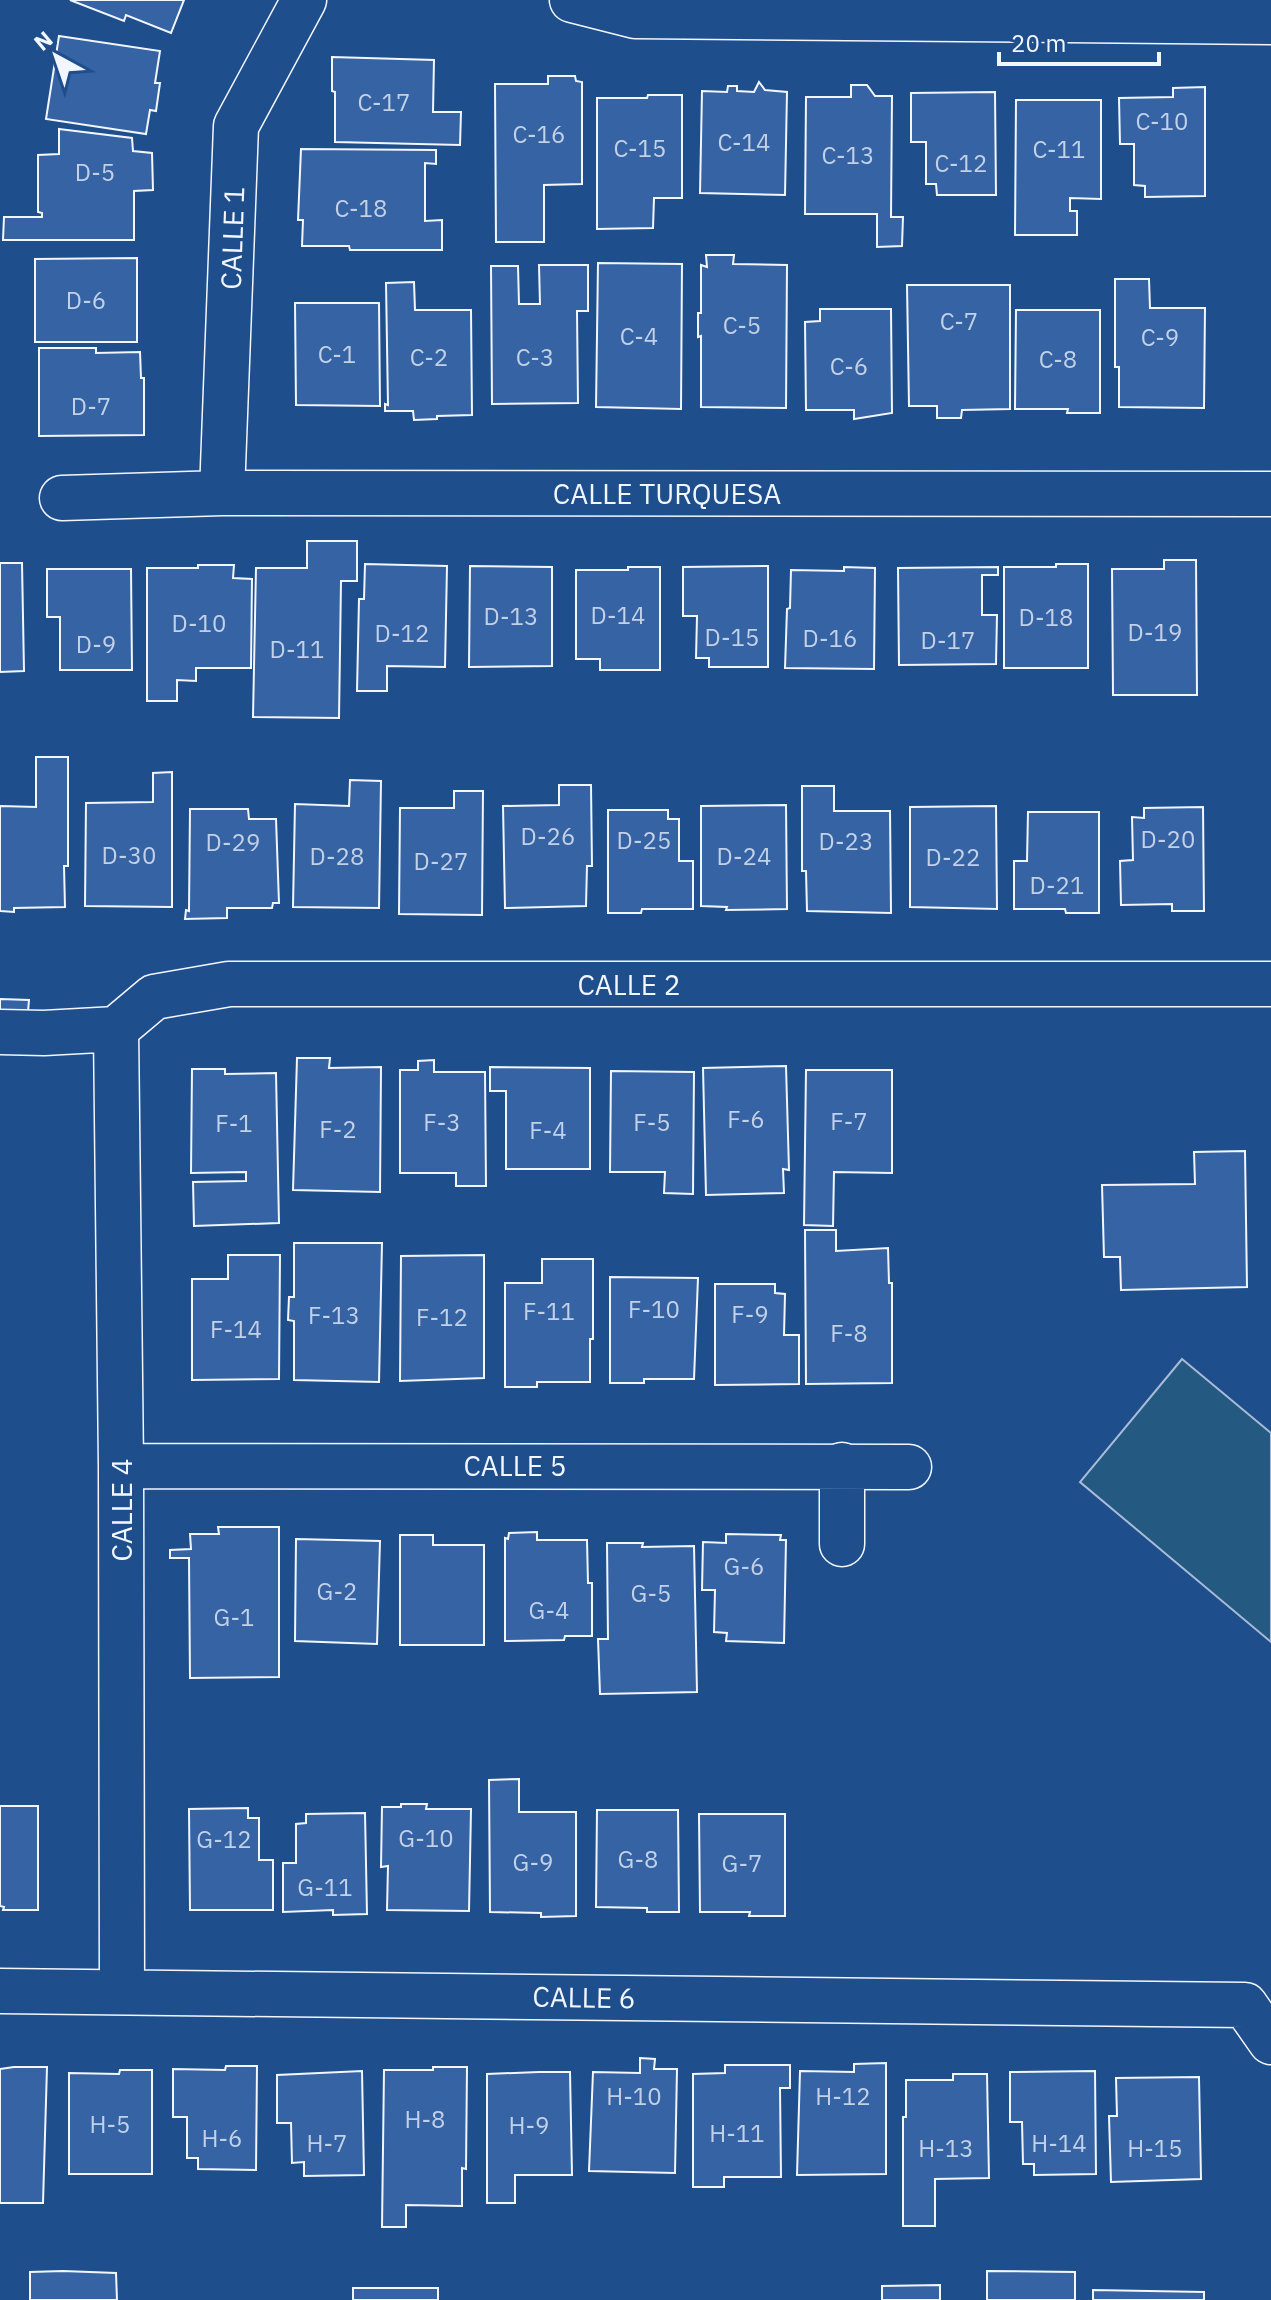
<svg xmlns="http://www.w3.org/2000/svg" width="1271" height="2300" font-family="'IBM Plex Sans',sans-serif">
<style>
.green{fill:#245a82;stroke:#a8bbd7;stroke-width:2}
.building{fill:#3563a3;stroke:#f2f6ff;stroke-width:2}
.lines{fill:none;stroke-linecap:round;stroke-linejoin:round}
.minor-casing{stroke:#f2f6ff;stroke-width:47}
.minor{stroke:#1f4e8c;stroke-width:44}
.labels{text-anchor:middle;dominant-baseline:central;stroke-width:6;stroke-linejoin:round;paint-order:stroke}
.number-label{font-size:24px;fill:#c3d1e8}
.street-label{font-size:28px;fill:#f2f6ff;stroke:#1f4e8c}
</style>
<rect width="100%" height="100%" fill="#1f4e8c"/>
<path class="green" d="M1182,1359L1271,1433V1642L1080,1482Z"/>
<path class="building" d="M70,0H184L171,33L126,15L124,21Z
M59,36L160,51L155,83H160L156,111L150,110L146,134L46,119Z
M332,57L434,60L433,112H461L460,145L335,142V92L332,91Z
M548,76H575L576,81L582,82V184L544,185V242H496L495,84H548Z
M759,82L765,90L787,92L785,195L700,193L702,91L727,92L728,86H737V91L754,92Z
M851,85H867L875,96H892L891,217H903L902,246L877,247V214H805L806,97H851Z
M1205,87V196L1145,197V186L1134,185V144H1120L1119,98L1173,97V88Z
M995,92L996,195H937L936,184H926V142H911V93Z
M648,95H682V198H654L653,228L597,229V98H647Z
M1016,100H1101V199L1070,198V211H1077V235H1015Z
M59,129L132,138L133,151L152,153L153,190L134,191V240H3L4,217H42V213L38,212V155L59,154Z
M301,149L436,150V164L425,163V221L442,220V250H350L349,246H302L303,220H298Z
M706,255H734L733,264L787,265L786,408L701,407V336L698,337V313H701V265L707,267Z
M137,258V342H35V259Z
M598,263L682,264L681,409L596,407Z
M539,265H588V311H577L578,403L492,404L491,266H518L519,304H540Z
M1115,279H1149L1150,308H1205L1204,408L1119,407V367H1115Z
M414,282L415,310H471L472,415L437,416V419L414,420L413,411H385V404L388,405L386,283Z
M907,285H1010V409L962,410L961,418H937V406H909Z
M295,303H379L380,406L296,405Z
M820,309H891L892,413L854,419V410H806L805,322L820,321Z
M1016,310H1100V413H1067L1068,409H1015Z
M39,348H96V353L140,352L141,378H144V435L39,436Z
M307,541H357V581H341L339,718L253,717L256,568H307Z
M1164,560H1196L1197,695H1113L1112,569H1164Z
M0,563H22L24,671L0,672Z
M365,564L447,566L445,667L387,666V691H357L359,599H364Z
M1056,564H1088V668H1004V567H1056Z
M198,565H234L233,578L252,579L251,668H196V681L177,680V701H147V568H198Z
M470,566L552,567V666L469,667Z
M768,566V667H709V658H696L697,616H683V567Z
M628,567H660V670H600V659H576V570H628Z
M844,567L875,568L874,669L785,668L787,609L790,608L791,570L844,571Z
M998,567V575H982V615H997L996,664L899,665L898,568Z
M47,569H131L132,670H60V617H47Z
M36,757H68V866H64L65,907L14,908V912L0,911V806L36,807Z
M172,772V907L85,906L86,803L153,802V773Z
M350,780L381,781L379,908L293,907L295,804L349,806Z
M559,785H591L592,866H587L586,906L505,908L503,806L559,805Z
M802,786H834V811H890L891,913L807,911L806,871H802Z
M454,791H483L482,915L399,914L400,808H454Z
M786,805L787,909L726,910L727,907L701,906V806Z
M996,806L997,909L910,907V807Z
M1203,807L1204,911H1172V904L1121,905L1120,861L1133,860L1132,817L1144,818V808Z
M190,809H248L249,819H276L279,903H273L272,908H227V918L185,919L186,910L189,911Z
M608,810H668V819H679V861H693V909H642L641,913H608Z
M1028,812H1099V913H1066L1065,909H1014V861H1027Z
M0,999L29,1000L27,1023H0Z
M297,1058H330L329,1068L381,1067L380,1192L293,1190Z
M434,1060V1072H485L486,1186H456V1173H400V1070H418V1061Z
M786,1066L789,1170L783,1169L784,1193L706,1195L703,1068Z
M490,1067L590,1068V1169H506V1091H490Z
M192,1069H225V1074L276,1073L279,1223L194,1226L193,1182L246,1181V1172L191,1173Z
M806,1070H892V1173L834,1172L833,1226L804,1225Z
M611,1071L694,1072L693,1194L664,1193L665,1172H610Z
M1245,1151L1247,1287L1121,1290L1120,1257H1104L1102,1185L1195,1184L1194,1152Z
M805,1230H836V1251L888,1248L889,1283H892V1383L806,1384Z
M294,1243H382L379,1382L294,1380V1321L288,1320L289,1297H294Z
M228,1255H280L279,1379L192,1380V1279H228Z
M484,1255V1378L400,1381L401,1256Z
M542,1259H593V1339H590V1382H537V1387H505V1283H542Z
M610,1277L698,1278L694,1379H644V1383H610Z
M715,1284H775V1293L785,1294L784,1335H799V1384L715,1385Z
M218,1527H279V1677L190,1678L189,1558H170V1550L191,1549L190,1534H219Z
M537,1532V1540H587L588,1583H592V1636H565L564,1640L505,1641V1538L508,1539L509,1533Z
M726,1534L781,1535L780,1540H786L784,1643L726,1641L727,1633L714,1632L715,1590H702L703,1542L726,1543Z
M400,1535H433V1545H484V1645H400Z
M296,1539L380,1541L377,1644L295,1641Z
M607,1543H643L642,1547L694,1546L697,1692L600,1694L598,1639H608Z
M519,1779V1812H576V1916L541,1917V1913L490,1912L489,1780Z
M401,1804H427L426,1809H471L469,1911L387,1910L388,1866L381,1867L382,1807H401Z
M0,1806H38V1910H3L4,1907L0,1906Z
M248,1808V1818H259V1860H273V1910H190L189,1809Z
M597,1810H678L679,1912H647V1908L596,1907Z
M365,1813L367,1914L333,1915V1910L283,1912V1863H296V1824L306,1823V1814Z
M699,1814H785V1916H749L750,1912H700Z
M640,2058L655,2059L654,2069H677L675,2173L589,2171L593,2072L640,2073Z
M886,2063V2174L797,2175L800,2071L854,2072V2064Z
M725,2065H790V2088H780L781,2177H724V2187H693V2074L725,2073Z
M226,2066H257L256,2170L198,2169V2158H187V2117H173V2069L225,2070Z
M14,2067H47L43,2203H0V2069Z
M433,2067H467L466,2169L462,2168V2206L406,2205V2227H382L384,2070H433Z
M120,2070H152V2174H69V2073L119,2074Z
M362,2071L364,2175L304,2176V2162L292,2163L291,2123H277V2075Z
M1095,2071L1096,2174L1034,2175V2164H1023L1022,2122H1010V2072Z
M539,2072H570L572,2175H515V2203H487V2074Z
M953,2074H987L989,2178L935,2179V2226H903V2117H906V2080H953Z
M1199,2077L1201,2179L1111,2182L1109,2116H1117L1116,2078Z
M63,2271L116,2273L117,2300H30V2272Z
M987,2271L1075,2272V2300H987Z
M940,2285V2300H882V2286Z
M353,2288H438V2300H353Z
M1093,2290L1204,2292V2300H1093Z"/>
<g class="lines">
<g class="minor-casing">
<path id="minor" d="M572,0L635,16L1271,22
M222,493L236,126L304,0
M62,498L222,493L1271,494
M116,1029L121,1466L122,1991
M0,1032L44,1033L116,1029L154,997L229,984H1271
M121,1466L909,1467
M842,1544V1465
M0,1991L1245,2005L1271,2042"/>
</g>
<use href="#minor" class="minor"/>
</g>
<g class="labels">
<g class="number-label">
<text x="384" y="102">C-17</text>
<text x="1162" y="121">C-10</text>
<text x="539" y="134">C-16</text>
<text x="744" y="142">C-14</text>
<text x="640" y="148">C-15</text>
<text x="1059" y="149">C-11</text>
<text x="848" y="155">C-13</text>
<text x="961" y="163">C-12</text>
<text x="95" y="172">D-5</text>
<text x="361" y="208">C-18</text>
<text x="86" y="300">D-6</text>
<text x="959" y="321">C-7</text>
<text x="742" y="325">C-5</text>
<text x="639" y="336">C-4</text>
<text x="1160" y="337">C-9</text>
<text x="337" y="354">C-1</text>
<text x="429" y="357">C-2</text>
<text x="535" y="357">C-3</text>
<text x="1058" y="359">C-8</text>
<text x="849" y="366">C-6</text>
<text x="91" y="406">D-7</text>
<text x="618" y="615">D-14</text>
<text x="511" y="616">D-13</text>
<text x="1046" y="617">D-18</text>
<text x="199" y="623">D-10</text>
<text x="1155" y="632">D-19</text>
<text x="402" y="633">D-12</text>
<text x="732" y="637">D-15</text>
<text x="830" y="638">D-16</text>
<text x="948" y="640">D-17</text>
<text x="96" y="644">D-9</text>
<text x="297" y="649">D-11</text>
<text x="548" y="836">D-26</text>
<text x="1168" y="839">D-20</text>
<text x="644" y="840">D-25</text>
<text x="846" y="841">D-23</text>
<text x="233" y="842">D-29</text>
<text x="129" y="855">D-30</text>
<text x="337" y="856">D-28</text>
<text x="744" y="856">D-24</text>
<text x="953" y="857">D-22</text>
<text x="441" y="861">D-27</text>
<text x="1057" y="885">D-21</text>
<text x="746" y="1119">F-6</text>
<text x="849" y="1121">F-7</text>
<text x="442" y="1122">F-3</text>
<text x="652" y="1122">F-5</text>
<text x="234" y="1123">F-1</text>
<text x="338" y="1129">F-2</text>
<text x="548" y="1130">F-4</text>
<text x="654" y="1309">F-10</text>
<text x="549" y="1311">F-11</text>
<text x="750" y="1314">F-9</text>
<text x="334" y="1315">F-13</text>
<text x="442" y="1317">F-12</text>
<text x="236" y="1329">F-14</text>
<text x="849" y="1333">F-8</text>
<text x="744" y="1566">G-6</text>
<text x="337" y="1591">G-2</text>
<text x="651" y="1593">G-5</text>
<text x="549" y="1610">G-4</text>
<text x="234" y="1617">G-1</text>
<text x="426" y="1838">G-10</text>
<text x="224" y="1839">G-12</text>
<text x="638" y="1859">G-8</text>
<text x="533" y="1862">G-9</text>
<text x="742" y="1863">G-7</text>
<text x="325" y="1887">G-11</text>
<text x="634" y="2096">H-10</text>
<text x="843" y="2096">H-12</text>
<text x="425" y="2119">H-8</text>
<text x="110" y="2124">H-5</text>
<text x="529" y="2125">H-9</text>
<text x="737" y="2133">H-11</text>
<text x="222" y="2138">H-6</text>
<text x="327" y="2143">H-7</text>
<text x="1059" y="2143">H-14</text>
<text x="946" y="2148">H-13</text>
<text x="1155" y="2148">H-15</text>
</g>
<g class="street-label">
<text transform="translate(232 238) rotate(-88)">CALLE 1</text>
<text x="667" y="493">CALLE TURQUESA</text>
<text x="629" y="984">CALLE 2</text>
<text x="515" y="1465">CALLE 5</text>
<text transform="translate(121 1510) rotate(-90)">CALLE 4</text>
<text transform="translate(584 1997) rotate(1)">CALLE 6</text>
</g>
</g>
<g transform="translate(56 56) rotate(320)" stroke="#1f4e8c" stroke-width="6" paint-order="stroke">
<path d="M0-6L14 30L0 20L-14 30Z" fill="#f2f6ff"/>
<text y="-12" font-size="22" font-weight="bold" text-anchor="middle" fill="#f2f6ff">N</text>
</g>
<path d="M999 52v12h160v-12" fill="none" stroke="#f2f6ff" stroke-width="4"/>
<text x="1011" y="52" font-size="24" fill="#f2f6ff" stroke="#1f4e8c" stroke-width="6" paint-order="stroke">20 m</text>
</svg>
